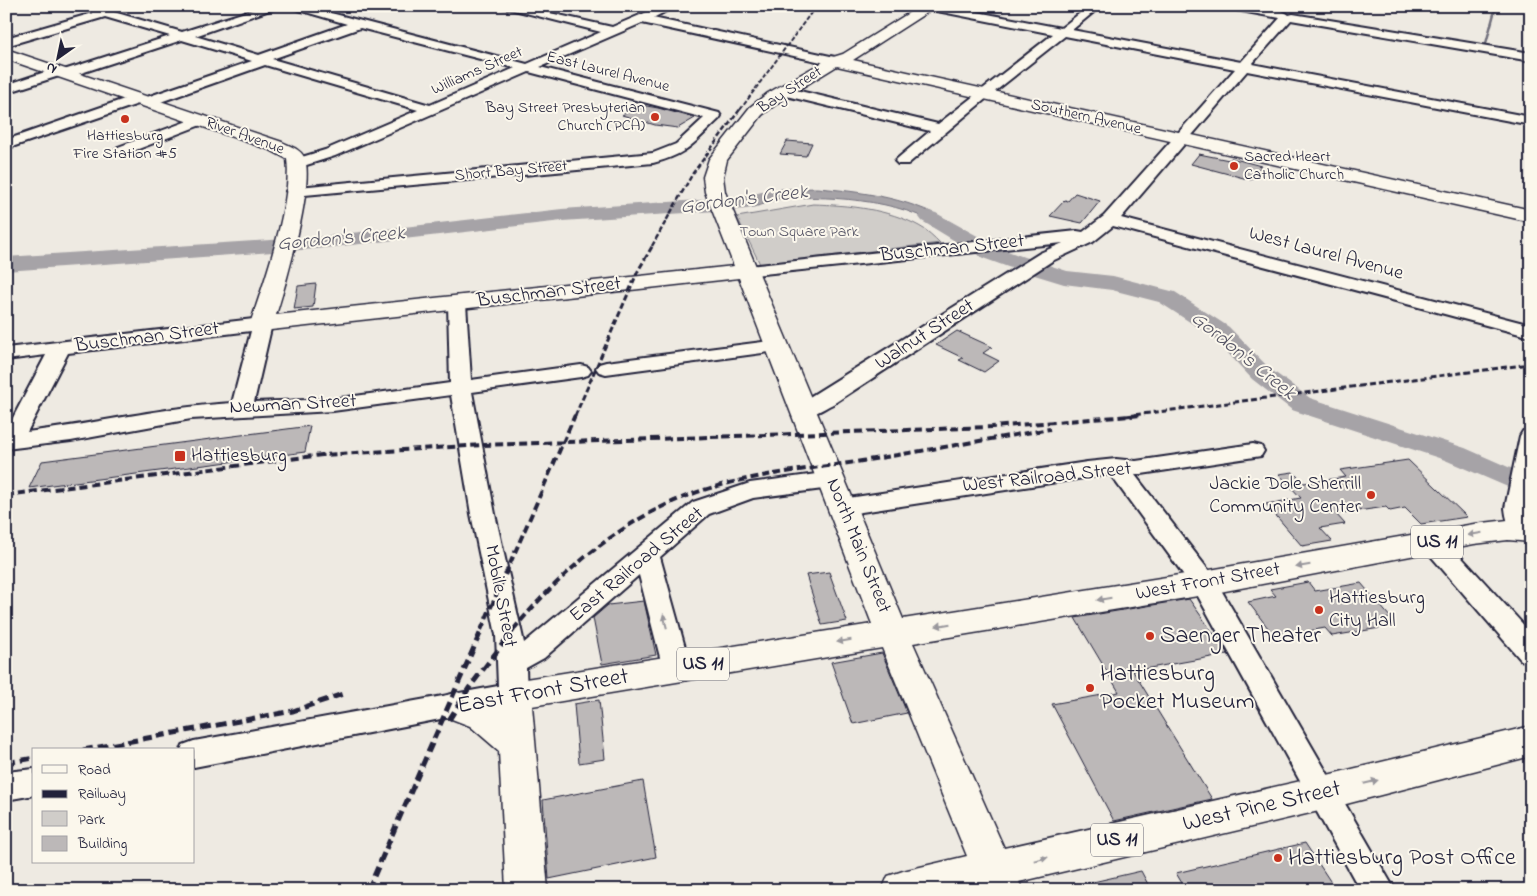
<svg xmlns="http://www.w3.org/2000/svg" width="1537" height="896" font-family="'Indie Flower',sans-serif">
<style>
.green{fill:#d0cdc9;stroke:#797882}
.water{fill:#a6a3a7;stroke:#716f7c}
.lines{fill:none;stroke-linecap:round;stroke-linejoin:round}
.stream{stroke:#716f7c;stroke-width:2.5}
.river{fill:#a6a3a7;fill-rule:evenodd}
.building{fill:#bcb8b8;stroke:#22223b}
.minor-casing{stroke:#22223b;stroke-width:4}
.major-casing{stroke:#22223b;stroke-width:3}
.minor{fill:#fbf7ec;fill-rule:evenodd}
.major{fill:#fbf7ec;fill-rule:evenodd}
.rail-far4{stroke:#22223b;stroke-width:2;stroke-dasharray:4.5 2;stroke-linecap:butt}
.rail-far3{stroke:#22223b;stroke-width:2.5;stroke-dasharray:5 2.5;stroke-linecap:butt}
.rail-far2{stroke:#22223b;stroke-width:3;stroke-dasharray:6 3;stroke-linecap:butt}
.rail-far1{stroke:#22223b;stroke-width:4;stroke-dasharray:8 4;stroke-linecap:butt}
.rail{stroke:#22223b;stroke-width:5;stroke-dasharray:10 5;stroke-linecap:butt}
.oneway{fill:#99979c}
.poi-dot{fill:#c8321e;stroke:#fbf7ec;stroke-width:2}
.labels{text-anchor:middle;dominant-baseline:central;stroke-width:4;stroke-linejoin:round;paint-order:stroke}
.far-street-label{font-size:16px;fill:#22223b;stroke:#fbf7ec}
.far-poi-label{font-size:16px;fill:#22223b;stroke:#fbf7ec;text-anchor:end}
.far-park-label{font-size:16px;fill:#565566;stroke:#fbf7ec}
.shield{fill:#fbf7ec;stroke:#636270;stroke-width:1}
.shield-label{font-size:19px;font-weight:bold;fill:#22223b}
.street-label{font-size:20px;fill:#22223b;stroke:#fbf7ec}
.poi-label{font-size:20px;fill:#22223b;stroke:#fbf7ec;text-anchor:start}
.water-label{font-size:21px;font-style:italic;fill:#575666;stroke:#fbf7ec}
.near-poi-label{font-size:24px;fill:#22223b;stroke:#fbf7ec;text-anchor:start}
.near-street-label{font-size:24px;fill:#22223b;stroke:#fbf7ec}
</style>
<rect width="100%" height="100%" fill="#eeeae2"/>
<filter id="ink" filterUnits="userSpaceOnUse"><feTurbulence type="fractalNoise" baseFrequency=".02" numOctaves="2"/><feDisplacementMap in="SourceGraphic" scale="10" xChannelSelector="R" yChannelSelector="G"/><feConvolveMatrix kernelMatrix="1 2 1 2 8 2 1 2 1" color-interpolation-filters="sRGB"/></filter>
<g filter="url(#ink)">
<path class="green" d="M813,204C848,205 888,209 919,226C927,230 934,237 940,243L760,264L737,217Z"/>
<path class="water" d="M817,188C870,192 927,201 969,235L952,237C915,199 833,196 783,198C775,199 768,203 761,205C752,208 744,208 734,208L730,200L782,189Z"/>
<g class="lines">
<path class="stream" d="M1485,47L1495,10L1493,6"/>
<path class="river" d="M768,190L775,192L778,196L775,200L747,209L562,221L316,249L6,271V257L316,237L562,209L745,197Z
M929,211L936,213L999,248L1024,257L1067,271L1113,276L1175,292L1229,327L1270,369L1310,398L1465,448L1531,477V497L1445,460L1292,410L1252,379L1213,337L1159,302L1112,290L1064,284L1008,267L983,258L922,221L919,217L922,213Z"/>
</g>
<path class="building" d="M641,105L658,108L695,118L678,128L655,125L622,115Z
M787,141L812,143L806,156L780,154Z
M1199,154L1229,160L1231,158L1261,166L1251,180L1191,164Z
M1075,193L1100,201L1082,223L1050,216L1065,200L1068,201Z
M316,284L313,307L294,309L298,286Z
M957,331L992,347L983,353L999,361L984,372L959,360L963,358L936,345Z
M310,426L305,452L29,488L42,461Z
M1408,460L1467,517L1421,524L1405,508L1390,511L1386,507L1336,514L1345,524L1320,528L1332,541L1302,546L1266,504L1301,498L1279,474L1293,472L1304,483L1346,477L1340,470Z
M829,572L847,621L822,625L806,575Z
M1308,582L1315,591L1361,583L1391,618L1374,621L1380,628L1332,636L1325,628L1275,637L1248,602L1276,596L1270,589Z
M1189,599L1228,654L1133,671L1212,799L1114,821L1052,704L1119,692L1075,618Z
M644,601L656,655L602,664L593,618L608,605Z
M882,653L907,713L853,724L831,662Z
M599,700L605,759L579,763L574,704Z
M643,781L656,857L549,879L543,800Z
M1305,843L1336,890H1186L1176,873Z
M1141,871L1151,890H1081L1080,885Z"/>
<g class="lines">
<g class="minor-casing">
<path id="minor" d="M75,6H93L107,10L182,32L264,6H281L195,36L259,55L347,24L285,6H304L527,64L601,32L498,6H519L612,27L661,6H676L653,18L835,57L841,61L835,65L642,23L540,67L719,113L721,116L719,119C694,142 689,154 653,163L294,196L286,191L288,188L653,153L676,144L704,118L529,72L335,156L297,168L292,166L289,163L292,160L325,150L418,110L265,65L152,105L147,106L141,103L6,149V140L133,96L138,95L144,98L252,61L182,40L69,77L59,76L6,93V85L54,69L64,70L170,36L105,17L6,46V38L93,13ZM360,28L515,68L430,105L272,59Z
M922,6H946L1061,28L1089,6H1101L1072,30L1241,62L1280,18L1230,9L1225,6C1239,6 1278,5 1289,15L1293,14L1531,53V61L1291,20L1252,64L1531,117V125L1247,71L1121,218L1531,325V337L1113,226L1093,242L1052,261L833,404C820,410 810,419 795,416L792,411L795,406L1040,253L1063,243L745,276L739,275L736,271L739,267L1077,231L1083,232L1104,216L1235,69L1065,36L988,97L908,164H898L895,161L898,158L930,131L778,94L776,91L783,87L938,124L1053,34L927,9Z
M201,116L206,117L208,120L206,123L128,153H118L116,150L118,147Z
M457,298L464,300L466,304L471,380L581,365L588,367L591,371L588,375L581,377L472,392L495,514L524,643L693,502L750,483L831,472L839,475L843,480L839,485L831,488L753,498L709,514L660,557L691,669L687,677L677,680L667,677L663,669L639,575L544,658L526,668L527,695L523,703L194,767V750H181L183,745L194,741L498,686L496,635L471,514L451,395L333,411L191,419L71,441L6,449V431L46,355L6,360V348L262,318L269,320L272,324L254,402L333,399L450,383L448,304L450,300ZM251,331L232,403C163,407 96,424 27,432L68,353Z
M777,340L784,342L787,346L784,350L606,374L599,372L596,368L599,364L606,362Z
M1531,429V536L1523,538L1514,536C1509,527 1506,519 1505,508L1520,436L1523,431Z
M1253,444L1261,446L1264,451L1261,456L1135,475L1213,576L1395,890H1360L1194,589L1110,474L842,515L834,513L830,507L834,501L842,499L1087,462L1116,459L1136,461Z
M1433,533L1442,536L1531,633V663L1521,660L1424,548L1421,542L1424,536Z
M34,769V795L6,800V772Z"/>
</g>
<g class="major-casing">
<path id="major" d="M920,6H937L853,60L1531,210V222L837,66L780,101L762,115L727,160L723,177L725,192L903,619L1204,571L1474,524L1508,520L1531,522V542L1508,540L1474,544L1204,595L913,643L1004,848L1323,776L1531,726V756L1323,810L1019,882L1023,890H882L888,876L903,871L967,856L882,648L532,706L548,890H506L499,751L470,726L444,716L439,706L444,696L457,692L496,706L495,695L501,685L513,681L872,624L739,278L262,331L254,329L250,324C264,283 293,200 287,159L270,150L6,59V49L282,142C290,146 300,149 304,157C316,180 285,287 276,315L734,266L705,192L703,177L709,159L750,107L768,93L830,58L843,54Z"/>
</g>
<use href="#minor" class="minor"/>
<use href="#major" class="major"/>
<path class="rail-far4" d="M740,110L816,6"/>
<path class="rail-far3" d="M652,246L693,173L741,108"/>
<path class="rail-far2" d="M575,416L638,271L653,245
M1126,416L1531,364"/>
<path class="rail-far1" d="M6,495L322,455L484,445L992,427L1142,415
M481,630L575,415
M513,630C565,567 634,509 714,487C760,474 808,469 856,462C921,451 985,440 1050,429"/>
<path class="rail" d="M449,720L469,688L514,629
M83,750L293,711L346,693
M6,763L34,758
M368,890L482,629"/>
</g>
<defs><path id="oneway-solid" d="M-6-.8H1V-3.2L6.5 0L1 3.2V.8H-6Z" transform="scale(1.25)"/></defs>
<g class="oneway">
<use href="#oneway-solid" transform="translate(1475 534) rotate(170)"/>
<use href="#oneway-solid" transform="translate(1303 566) rotate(170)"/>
<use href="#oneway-solid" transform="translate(1104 599) rotate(171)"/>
<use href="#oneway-solid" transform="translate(665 621) rotate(-104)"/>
<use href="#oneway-solid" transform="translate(943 625) rotate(171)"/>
<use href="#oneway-solid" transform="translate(844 641) rotate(171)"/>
<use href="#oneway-solid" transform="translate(1371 782) rotate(-14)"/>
<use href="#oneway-solid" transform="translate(1041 859) rotate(-14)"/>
</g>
</g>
<g class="poi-dot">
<circle cx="655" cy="117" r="5"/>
<circle cx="125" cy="119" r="5"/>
<circle cx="1234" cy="166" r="5"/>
<rect x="174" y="450" width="12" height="12" rx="2.5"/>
<circle cx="1371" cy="495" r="5"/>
<circle cx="1319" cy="610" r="5"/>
<circle cx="1150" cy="636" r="5"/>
<circle cx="1090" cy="688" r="5"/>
<circle cx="1278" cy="858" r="5"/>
</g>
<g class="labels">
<g class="far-street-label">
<text transform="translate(477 71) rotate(-24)">Williams Street</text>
<text transform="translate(608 72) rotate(14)">East Laurel Avenue</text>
<text transform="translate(790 90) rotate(-33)">Bay Street</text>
<text transform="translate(1086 117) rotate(13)">Southern Avenue</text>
<text transform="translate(245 136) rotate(20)">River Avenue</text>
<text transform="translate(511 171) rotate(-5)">Short Bay Street</text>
</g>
<g class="far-poi-label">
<text x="645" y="108">Bay Street Presbyterian<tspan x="645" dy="18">Church (PCA)</tspan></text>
<text x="125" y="136" text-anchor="middle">Hattiesburg<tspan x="125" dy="18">Fire Station #5</tspan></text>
<text x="1244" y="157" text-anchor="start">Sacred Heart<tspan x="1244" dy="18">Catholic Church</tspan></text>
</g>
<g class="far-park-label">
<text x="799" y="232">Town Square Park</text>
</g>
<g class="shield">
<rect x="1411" y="525.5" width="52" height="33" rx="4"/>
<rect x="677" y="647.5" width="52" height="33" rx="4"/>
<rect x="1091" y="823.5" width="52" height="33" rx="4"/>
</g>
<g class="shield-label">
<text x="1437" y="542">US 11</text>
<text x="703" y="664">US 11</text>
<text x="1117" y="840">US 11</text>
</g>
<g class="street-label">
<text transform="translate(952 249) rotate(-6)">Buschman Street</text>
<text transform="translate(1326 254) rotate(15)">West Laurel Avenue</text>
<text transform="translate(549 293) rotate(-7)">Buschman Street</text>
<text transform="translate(925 335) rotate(-33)">Walnut Street</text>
<text transform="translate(147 338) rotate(-7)">Buschman Street</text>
<text transform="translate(293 405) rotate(-3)">Newman Street</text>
<text transform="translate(1047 478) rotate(-6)">West Railroad Street</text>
<text transform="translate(858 546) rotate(68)">North Main Street</text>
<text transform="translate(637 565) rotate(-40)">East Railroad Street</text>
<text transform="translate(1208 582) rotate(-10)">West Front Street</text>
<text transform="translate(500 596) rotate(79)">Mobile Street</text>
</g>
<g class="poi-label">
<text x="191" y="456">Hattiesburg</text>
<text x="1361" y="484" text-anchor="end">Jackie Dole Sherrill<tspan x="1361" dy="23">Community Center</tspan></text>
<text x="1329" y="598">Hattiesburg<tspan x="1329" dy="23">City Hall</tspan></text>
</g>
<g class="water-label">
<text transform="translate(744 200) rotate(-7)">Gordon's Creek</text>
<text transform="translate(341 239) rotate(-5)">Gordon's Creek</text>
<text transform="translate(1243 356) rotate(39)">Gordon's Creek</text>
</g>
<g class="near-poi-label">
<text x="1160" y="636">Saenger Theater</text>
<text x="1100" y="674">Hattiesburg<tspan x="1100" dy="28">Pocket Museum</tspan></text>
<text x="1288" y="858">Hattiesburg Post Office</text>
</g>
<g class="near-street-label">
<text transform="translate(543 692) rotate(-10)">East Front Street</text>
<text transform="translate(1262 807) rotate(-13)">West Pine Street</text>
</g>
</g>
<rect width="1537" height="896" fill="none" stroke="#fbf7ec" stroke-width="25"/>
<rect x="12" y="12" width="1512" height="871" fill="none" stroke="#22223b" stroke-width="2" filter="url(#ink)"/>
<rect x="32" y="748" width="162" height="115" fill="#fbf7ec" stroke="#a4a2a5"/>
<rect x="42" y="765" width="25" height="8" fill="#fbf7ec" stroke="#a4a2a5"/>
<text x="78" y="774" font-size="15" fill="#22223b">Road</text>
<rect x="42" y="790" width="25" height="8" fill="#22223b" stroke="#a4a2a5"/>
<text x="78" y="798" font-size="15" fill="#22223b">Railway</text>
<rect x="42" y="811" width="25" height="15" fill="#d0cdc9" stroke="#a4a2a5"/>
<text x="78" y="824" font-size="15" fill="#22223b">Park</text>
<rect x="42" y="836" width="25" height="15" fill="#bcb8b8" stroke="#a4a2a5"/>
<text x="78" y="848" font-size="15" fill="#22223b">Building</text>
<g transform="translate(58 58) rotate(213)" stroke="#fbf7ec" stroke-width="4" paint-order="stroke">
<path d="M0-4L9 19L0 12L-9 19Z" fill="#22223b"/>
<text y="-8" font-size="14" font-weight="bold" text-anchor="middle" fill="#22223b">N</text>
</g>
</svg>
